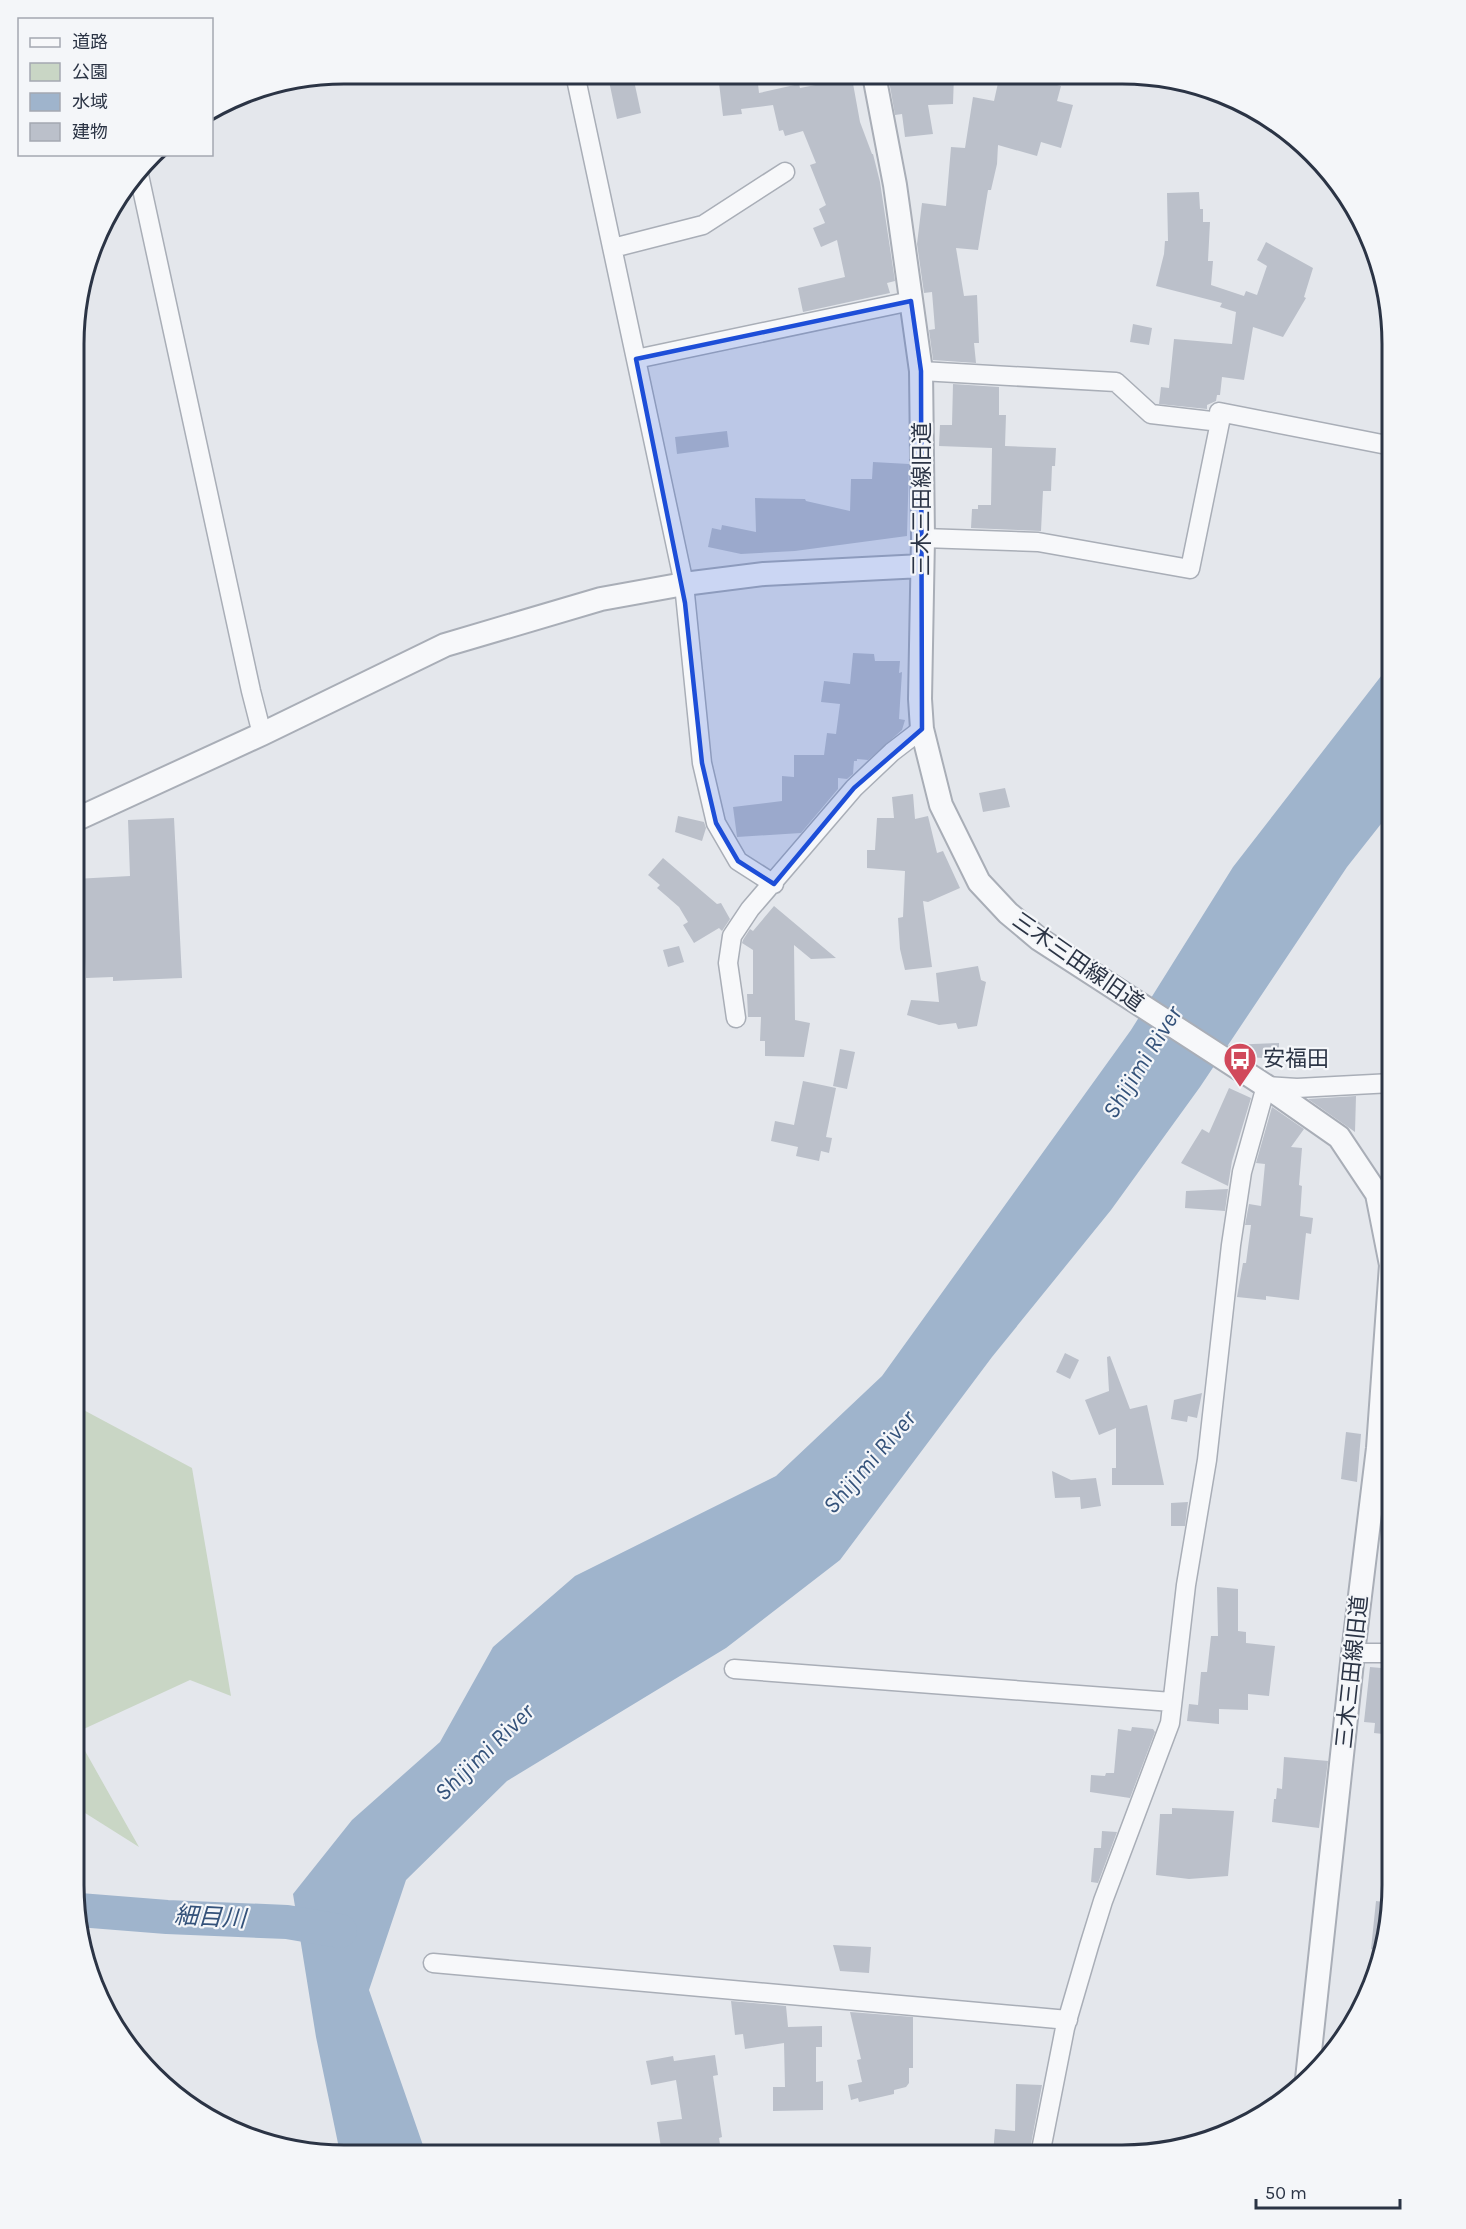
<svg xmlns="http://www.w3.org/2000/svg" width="1466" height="2229" font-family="Karla,'Noto Sans JP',sans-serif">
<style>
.green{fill:#c9d6c5}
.water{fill:#9fb4cc}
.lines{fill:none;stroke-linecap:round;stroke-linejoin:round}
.river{stroke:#9fb4cc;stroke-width:34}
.building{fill:#bbc0ca}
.minor-casing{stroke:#a9aeb7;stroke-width:21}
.tertiary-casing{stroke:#a9aeb7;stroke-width:26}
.minor{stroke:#f7f8fa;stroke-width:18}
.tertiary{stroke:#f7f8fa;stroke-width:22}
.marked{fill:#1d4ed8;fill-opacity:0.2;stroke:#1d4ed8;stroke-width:4.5;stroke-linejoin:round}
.labels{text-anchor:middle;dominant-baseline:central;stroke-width:4.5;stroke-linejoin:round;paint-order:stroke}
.street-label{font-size:22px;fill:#2b3445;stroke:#f4f6f9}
.poi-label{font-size:22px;fill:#2b3445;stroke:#f4f6f9;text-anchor:start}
.water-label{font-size:24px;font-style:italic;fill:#34527a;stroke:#f4f6f9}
.rim{fill:none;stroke:#2b3445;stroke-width:3}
</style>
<rect width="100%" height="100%" fill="#e4e7ec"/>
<path class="green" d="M74,1400L78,1407L192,1468L231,1696L190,1680L75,1733L139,1847L74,1806Z"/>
<path class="water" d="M1392,662V810L1347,867L1200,1087L1111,1210L992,1357L840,1560L726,1648L507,1781L406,1880L369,1990L426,2154L340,2153L316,2037L293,1894L352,1820L440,1742L493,1647L575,1576L776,1476L882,1376L1131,1030L1233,867Z"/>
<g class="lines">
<path class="river" d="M79,1910L167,1917L287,1922L340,1931"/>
</g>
<path class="building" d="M718,75H757L759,93L799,84L800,88L852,78L860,122L872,154H873L880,182L895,281L887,283L890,293L803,312L798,288L845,277L837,240L821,247L813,228L825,223L819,209L826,205L810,165L816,163L803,131L785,136L783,130L779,131L773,105L741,109L742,114L723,116Z
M888,75H954L953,104L928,105L933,134L905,137L902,114L895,115Z
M1006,75L1059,76L1057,85L1061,86L1057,101L1073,105L1061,148L1041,142L1037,156L998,145L997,164L991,190H988L978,250L956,248L964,296L977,295L979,343H974L976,363L933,360L929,330L935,329L932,292L924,293L917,244L922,203L946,206L951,147L965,148L973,97L994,101L998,83L1004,84Z
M633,76L641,113L617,119L609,81Z
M1199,192L1200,209H1203V222H1210L1208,261H1213L1211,285L1244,296L1246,291L1257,295L1267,266L1257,260L1266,242L1313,268L1304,297L1306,298L1283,337L1253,327L1244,380L1222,377L1220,395H1217L1216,401L1207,405V409L1159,404L1161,387L1169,388L1174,339L1232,344L1236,312L1220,307L1222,303L1156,286L1164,254L1165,241H1168L1167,193Z
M1133,324L1152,328L1149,345L1130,342Z
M953,384L999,387V415H1006L1005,446L1056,448L1055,466H1052L1051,491H1043L1041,531L971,528L972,509H978V505H991L992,448L939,446L940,425H952Z
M727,431L729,447L677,454L675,437Z
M873,462L909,464L907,536L795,551L741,554L708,547L712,528L721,530L722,525L756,532L755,498L805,499L806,501L850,511L851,479H872Z
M853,653L874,654L875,661H900L899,673L902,672L899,719L905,720L902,730L868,760L857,759V761H854L853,774L847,779L838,778V789L801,833L737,837L733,807L782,801V776L794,777V755H824L827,733L836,734L840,704L821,702L824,681L850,684Z
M1005,788L1010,807L983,812L979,793Z
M913,794L915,819L928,816L937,853L943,851L960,888L928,902L923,901L932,967L905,970L900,949L898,918L903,917L905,871L867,868V850H875L877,818H894L892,797Z
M678,816L704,822L706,828L702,841L675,832Z
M174,818L182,978L113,981V977L86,978L85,956H78L75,945V879L130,876L128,820Z
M663,858L717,904L721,903L730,919L722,931L719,928L694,943L683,925L688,922L679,907L657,888L660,885L648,875Z
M774,906L836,958L811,959L794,945L795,1020L810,1023L804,1057L765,1056V1041H760L761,1017H748L747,994H753V950L742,943L743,940L750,929L753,931Z
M679,946L684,962L668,967L663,950Z
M978,966L981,980L986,982L977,1026L958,1029L956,1023L939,1025L907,1015L911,1000L939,1002L936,973Z
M1279,1043V1059L1246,1057L1228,1045Z
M840,1049L855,1052L847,1089L833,1086Z
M803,1081L836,1088L826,1137L832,1138L829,1153L821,1151L819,1161L796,1156L798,1147L771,1141L775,1121L794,1125Z
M1229,1088L1251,1098L1232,1161L1228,1186L1181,1163L1202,1129L1209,1133Z
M1356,1096L1355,1132L1308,1099Z
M1272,1107L1304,1129L1291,1147L1302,1148L1299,1185L1302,1186L1300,1216L1313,1218L1311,1234L1306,1233L1299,1300L1266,1296V1300L1237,1297L1243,1263H1246L1251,1225H1245L1249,1204L1261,1206L1265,1164L1256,1163Z
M1228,1189L1225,1211L1185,1208L1186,1191Z
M1065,1353L1079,1360L1070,1379L1056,1372Z
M1110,1356L1130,1409L1147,1405L1164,1485H1112V1468H1116V1428L1099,1435L1085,1400L1109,1391L1107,1357Z
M1202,1393L1197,1418L1188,1416L1187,1422L1171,1419L1174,1400Z
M1346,1432L1361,1434L1357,1482L1341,1479Z
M1052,1471L1071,1480L1096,1478L1101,1506L1081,1509L1080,1497L1055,1498Z
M1188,1502L1185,1526H1171V1503Z
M1217,1587L1238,1589V1631L1246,1632V1643L1275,1646L1269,1696L1248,1694V1710L1219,1709V1724L1187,1721L1189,1704L1198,1705L1201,1672H1207L1211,1636H1218Z
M1370,1667L1392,1669V1735L1374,1733L1375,1723L1364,1722Z
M1132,1727L1153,1729L1155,1732L1130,1798L1090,1792L1091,1775L1105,1776L1106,1773H1114L1118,1729L1131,1731Z
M1284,1757L1328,1761L1319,1828L1272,1822L1274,1799H1276L1277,1788L1282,1789Z
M1172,1808L1234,1811L1228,1876L1189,1879L1156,1875L1160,1814H1172Z
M1102,1831L1117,1832L1098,1883L1091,1882L1094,1848H1101Z
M1376,1901L1392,1903L1381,1951L1371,1949Z
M833,1945L871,1947L869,1973L840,1971Z
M731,2001L786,2006L788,2027L822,2026V2047H816V2082L823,2081V2110L773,2111V2087H785L784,2043L745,2049L743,2034L735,2035Z
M850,2012L913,2017V2068H909V2083L906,2087L894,2090V2094L859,2102L858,2098L851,2100L848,2085L862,2082L857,2060L861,2059Z
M715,2055L718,2075L713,2076L722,2137L719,2138L720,2144L709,2146V2148L662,2154L657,2122L682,2119L676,2080L651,2085L646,2061L673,2056L674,2061Z
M1016,2084L1042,2085L1029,2155H993L995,2129L1015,2131Z"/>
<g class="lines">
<g class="minor-casing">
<path id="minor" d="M575,74L684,584L702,763L716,823L738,861L774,884
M139,175L251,691L262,734
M613,248L703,225L785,172
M636,359L911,301
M921,371L1116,382L1151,414L1220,422
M923,538L1038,542L1190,569L1220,422L1219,412L1392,446
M736,1018L728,963L732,936L750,909L854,788L892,752L922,729
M1353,1653H1392
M734,1669L1172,1702
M433,1963L1068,2020
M1040,2155L1065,2028L1089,1946L1103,1901L1170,1723L1186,1585L1207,1460L1231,1245L1242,1172L1266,1086L1297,1088L1392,1083"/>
</g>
<g class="tertiary-casing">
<path id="tertiary" d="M874,75L895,185L921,371L923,538L920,699L922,729L941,805L979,882L1008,913L1039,939L1266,1086L1339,1137L1377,1194L1391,1265L1378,1448L1353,1653L1307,2079
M75,820L262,734L445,645L601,599L684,584L764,574L922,566"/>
</g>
<use href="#minor" class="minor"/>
<use href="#tertiary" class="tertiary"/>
</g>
<path class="marked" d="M911,301L921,371L922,729L854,788L774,884L738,861L716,823L702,763L685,603L636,359Z"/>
<defs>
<g id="bus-pin" transform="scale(1.725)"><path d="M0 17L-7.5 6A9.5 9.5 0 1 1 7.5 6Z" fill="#d1495b" stroke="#f4f6f9"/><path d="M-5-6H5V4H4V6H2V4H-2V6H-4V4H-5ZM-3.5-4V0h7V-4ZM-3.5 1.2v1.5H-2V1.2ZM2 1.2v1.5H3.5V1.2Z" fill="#fff"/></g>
</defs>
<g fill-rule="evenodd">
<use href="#bus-pin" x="1240" y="1059"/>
</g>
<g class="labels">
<g class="street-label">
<text transform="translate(922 499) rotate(-90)">三木三田線旧道</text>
<text transform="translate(1078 962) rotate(35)">三木三田線旧道</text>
<text transform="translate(1352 1672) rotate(-84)">三木三田線旧道</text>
</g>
<g class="poi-label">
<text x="1263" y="1059">安福田</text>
</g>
<g class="water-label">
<text transform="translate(1142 1062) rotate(-58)">Shijimi River</text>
<text transform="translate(869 1462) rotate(-49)">Shijimi River</text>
<text transform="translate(484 1752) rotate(-44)">Shijimi River</text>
<text transform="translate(210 1917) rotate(3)">細目川</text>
</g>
</g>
<path d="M0 0H1466V2229H0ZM344 84H1122A260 260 0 0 1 1382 344V1885A260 260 0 0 1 1122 2145H344A260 260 0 0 1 84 1885V344A260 260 0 0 1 344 84Z" fill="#f4f6f9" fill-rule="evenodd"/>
<path class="rim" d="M344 84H1122A260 260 0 0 1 1382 344V1885A260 260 0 0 1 1122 2145H344A260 260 0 0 1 84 1885V344A260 260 0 0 1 344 84Z"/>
<rect x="18" y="18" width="195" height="138" fill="#f4f6f9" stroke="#a4a8b1" stroke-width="1.5"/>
<rect x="30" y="38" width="30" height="9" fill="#f7f8fa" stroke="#a4a8b1" stroke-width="1.5"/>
<text x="72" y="48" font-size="18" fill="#2b3445">道路</text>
<rect x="30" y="63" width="30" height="18" fill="#c9d6c5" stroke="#a4a8b1" stroke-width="1.5"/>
<text x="72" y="78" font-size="18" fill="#2b3445">公園</text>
<rect x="30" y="93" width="30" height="18" fill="#9fb4cc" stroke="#a4a8b1" stroke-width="1.5"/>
<text x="72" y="108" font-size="18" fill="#2b3445">水域</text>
<rect x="30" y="123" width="30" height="18" fill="#bbc0ca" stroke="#a4a8b1" stroke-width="1.5"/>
<text x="72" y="138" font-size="18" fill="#2b3445">建物</text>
<path d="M1256 2199v9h144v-9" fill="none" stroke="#2b3445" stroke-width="3"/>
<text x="1265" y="2199" font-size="18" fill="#2b3445" stroke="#f4f6f9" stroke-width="4.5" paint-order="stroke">50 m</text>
</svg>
